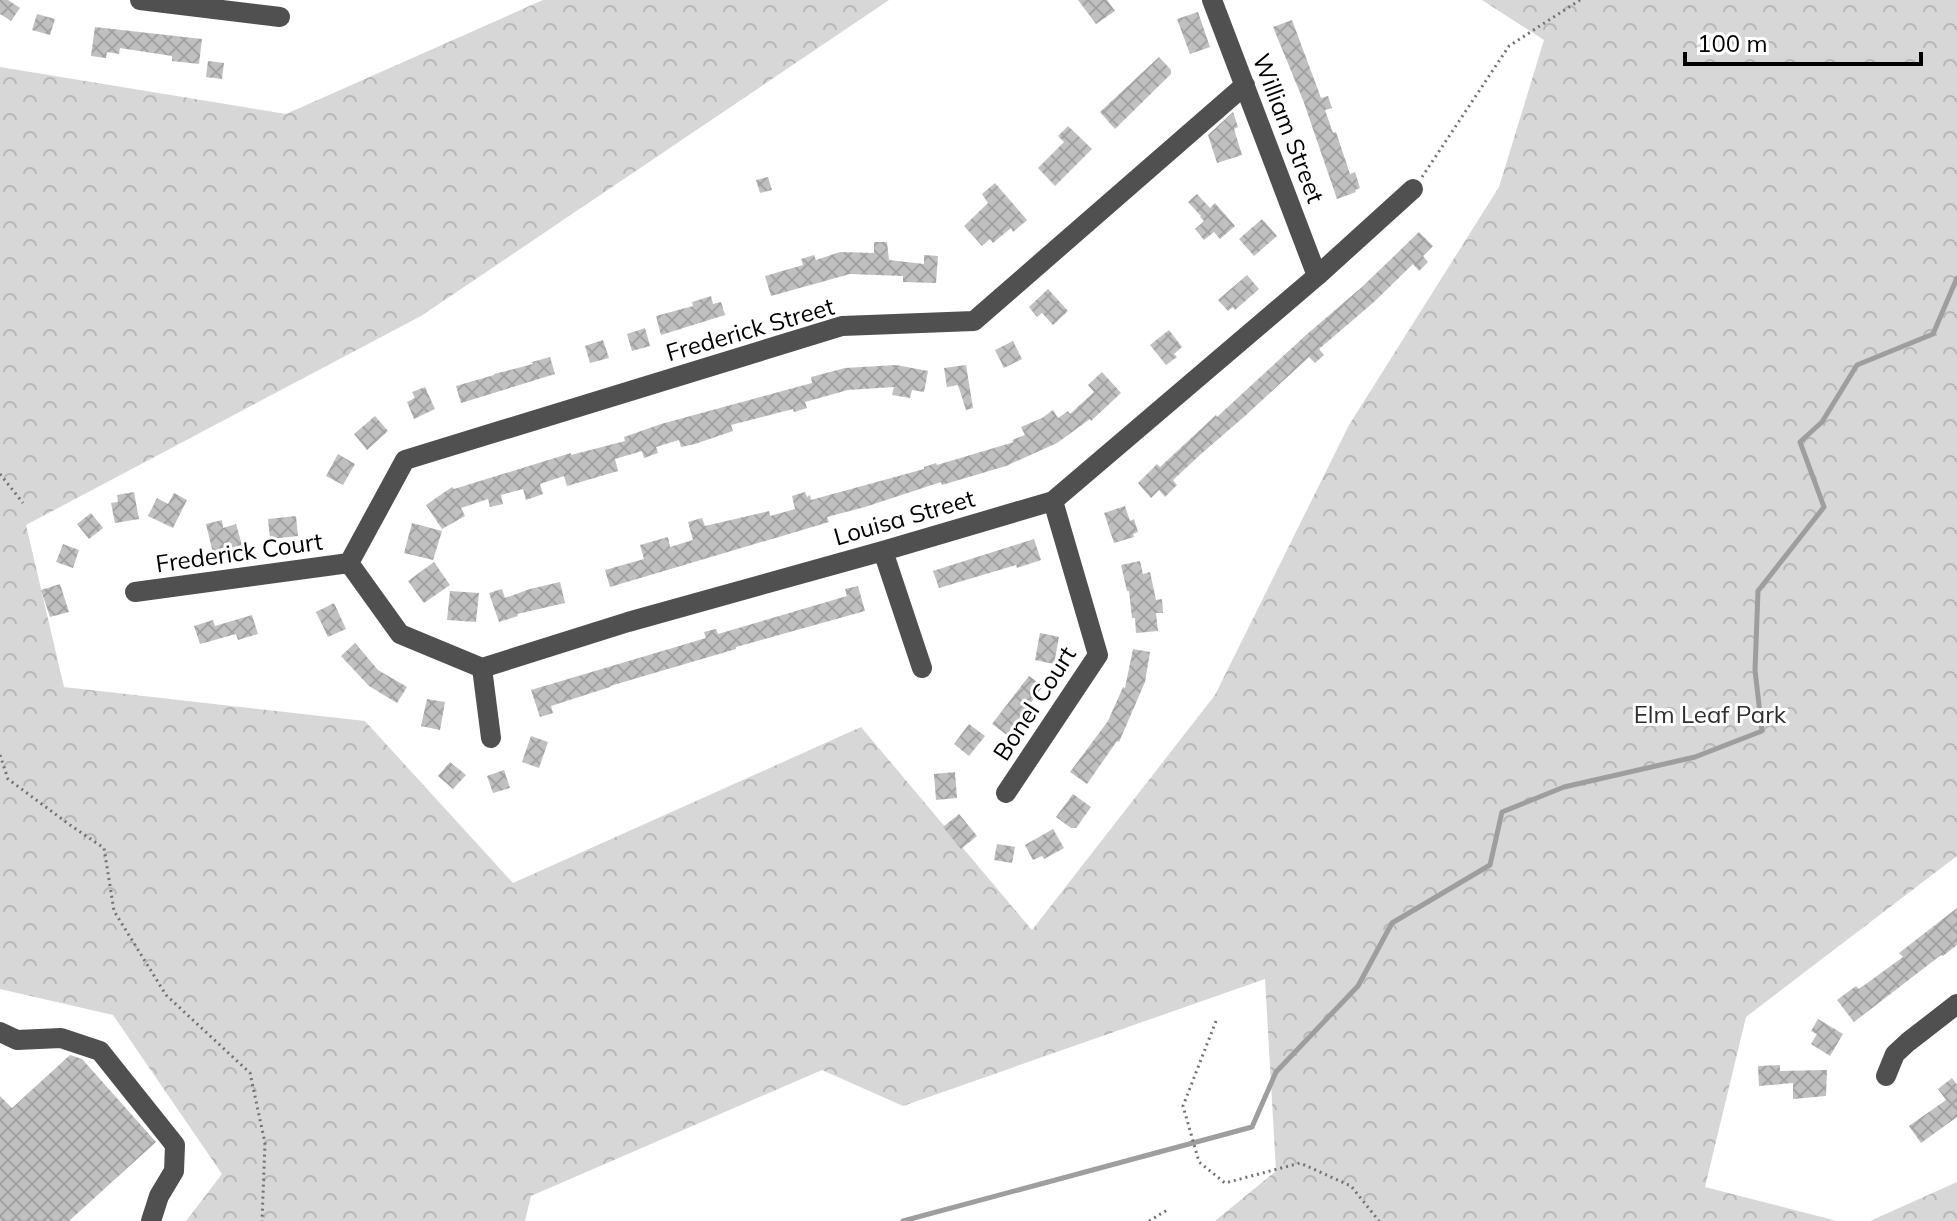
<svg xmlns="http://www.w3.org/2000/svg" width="1957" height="1221" font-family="Mulish,sans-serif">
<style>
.forest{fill:url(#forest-crowns)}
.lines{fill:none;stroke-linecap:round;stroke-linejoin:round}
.stream{stroke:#9e9e9e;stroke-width:5}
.building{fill:url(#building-cross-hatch)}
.path{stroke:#727272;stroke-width:3;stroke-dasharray:2 4;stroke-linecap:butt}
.minor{stroke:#505050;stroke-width:20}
.labels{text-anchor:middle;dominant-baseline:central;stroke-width:6;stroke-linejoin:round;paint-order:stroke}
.street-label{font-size:24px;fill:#000;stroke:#fff}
.park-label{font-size:24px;fill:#2e2e2e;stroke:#fff}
</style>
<defs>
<pattern id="forest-crowns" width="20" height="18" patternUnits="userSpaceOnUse" patternTransform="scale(2)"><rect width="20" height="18" fill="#d7d7d7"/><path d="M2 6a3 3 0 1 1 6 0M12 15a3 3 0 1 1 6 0" fill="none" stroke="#b7b7b7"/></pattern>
<pattern id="building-cross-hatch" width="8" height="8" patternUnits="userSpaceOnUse" patternTransform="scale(2)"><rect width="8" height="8" fill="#c0c0c0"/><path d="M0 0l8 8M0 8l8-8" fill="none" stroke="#a3a3a3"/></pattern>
</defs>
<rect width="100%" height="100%" fill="#fff"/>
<path class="forest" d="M543,0H889L421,316L26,525L64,687L365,721L513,883L861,727L1032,930L1215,695L1349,425L1499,187L1544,40L1482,0H1957V856L1746,1017L1705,1187L1837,1221H1215L1276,1171L1265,979L903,1106L822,1070L531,1196L525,1221H186L222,1174L113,1015L0,989V67L286,114Z
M1957,1182V1221H1870Z"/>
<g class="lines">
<path class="stream" d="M903,1221L1252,1127L1276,1072L1358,986L1392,923L1490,865L1502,812L1564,787L1695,757L1762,731L1755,670L1758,591L1824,507L1800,442L1822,422L1857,365L1933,334L1957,278"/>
</g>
<path class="building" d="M0,0H8L20,8L11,21L0,14Z
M1078,0H1107L1115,11L1096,24Z
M1198,12L1210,47L1190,54L1177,19Z
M37,14L55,19L50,35L32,30Z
M1292,20L1321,98L1328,96L1332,108L1325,110L1333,133L1336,132L1350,174L1355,172L1360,188L1355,190L1356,192L1337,199L1303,100L1273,27Z
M95,27L202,39L199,64L172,61V56L120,48L119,54L107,52L106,58L91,56Z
M1159,57L1171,70V74L1115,129L1100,112Z
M208,61L224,63L222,79L206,77Z
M1233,112L1238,127L1234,129L1242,155L1217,163L1208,135Z
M1068,126L1092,149L1055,186L1038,168L1064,142L1058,136Z
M768,177L772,190L760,193L756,180Z
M995,183L1027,220L1013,232L1011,228L993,243L990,239L982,246L964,226L988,203L982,194Z
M1197,194L1210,208L1215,203L1235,226L1220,239L1214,232L1204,240L1195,229L1204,221L1200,217L1201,216L1188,202Z
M1262,219L1277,236L1254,256L1239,239Z
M1419,232L1433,246L1423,256L1428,262L1419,271L1413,264L1374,302L1319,349L1324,355L1315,363L1309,357L1245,416L1201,454L1173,480L1177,485L1165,497L1159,490L1151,498L1138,483L1157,464L1160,467L1216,415L1217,417L1306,335L1362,287Z
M874,242H887L889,260L924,264V255L938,256L936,283L903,282V276L850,274L771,296L765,276L803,265L801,259L814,255L816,260L840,252L874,253Z
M1247,275L1259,289L1235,310L1233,307L1228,311L1218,300Z
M1048,289L1068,311L1053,325L1042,313L1037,317L1029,307Z
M711,296L713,304L721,302L725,315L661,335L656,316L693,306L692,302Z
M645,328L650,346L632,351L627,334Z
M1169,330L1182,347L1174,354L1177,357L1166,365L1150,345Z
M603,340L609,358L590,363L585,346Z
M1013,341L1022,359L1004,368L995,350Z
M550,357L555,374L461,403L456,386L494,375V374L533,364L532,362Z
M896,365L928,371L924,392L912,390L910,398L892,395L894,387L848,390L805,402L807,408L794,412L793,409L731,425L733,431L695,444L681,447L679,440L656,447L658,453L644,458L642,451L615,459L618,471L567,486L564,476L540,484L543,494L526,500L523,489L501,495L503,504L490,507L488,499L461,508L465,516L442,529L426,505L452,487L454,489L571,453V455L625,441L624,437L661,424L812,383L811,377L845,368Z
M966,365L973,408L966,410L958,385L947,387L944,368Z
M1102,372L1121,393L1091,421L1090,419L1057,443L1006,466L942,485L941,482L865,507L827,517L829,522L610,587L605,570L644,559L640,545L668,537L670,547L693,540L688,522L702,518L705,526L769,511L770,516L795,509L792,496L805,492L807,497L810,495L811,500L924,469V467L936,463L937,465L1014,442L1012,440L1025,435L1021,427L1042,418L1053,410L1058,418L1068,411L1070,414L1094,392L1088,385Z
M425,387L435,409L414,419L407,402L415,398L412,392Z
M375,416L388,431L367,450L354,434Z
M338,454L355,464L343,485L326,476Z
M134,492L139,519L115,523L111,503L118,502L117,495Z
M174,493L187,500L173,528L148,516L157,498L168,504Z
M1125,506L1130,521L1134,519L1138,532L1133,534L1134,537L1114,543L1104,513Z
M91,513L103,528L89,539L77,524Z
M296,516L298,536L270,539L268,519Z
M222,520L223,528L236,524L242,545L213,553L206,524Z
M412,523L442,531L433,560L404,553Z
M1034,539L1041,560L1017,568L1016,565L939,588L933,571Z
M63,544L79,550L73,568L56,562Z
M1140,561L1143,574L1150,572L1156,600L1162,599L1163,613H1156L1158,631L1136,633L1135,618H1132L1129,591H1127L1121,565Z
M434,562L450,585L424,603L408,581Z
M560,582L565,603L517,614L518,616L499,622L489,593L502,589L505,598L530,589Z
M60,584L69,612L50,617L41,590Z
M858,586L865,611L736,647V649L610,686V687L551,706L553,713L540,717L531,690L706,638L704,632L716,629L718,634L847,596L845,589Z
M450,591L479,593L476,622L447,620Z
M334,603L346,629L328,637L316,612Z
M252,615L258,634L238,640L236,634L200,644L194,626L213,620L215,626Z
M1040,633L1059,637L1054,664L1035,660Z
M355,643L378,670L407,687L397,703L369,686L341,656Z
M1133,649L1150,652L1145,682L1119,742L1117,741L1087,784L1070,772L1108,721L1123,687L1125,688Z
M1029,676L1043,686L1007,735L992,724Z
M427,699L445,702L440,730L421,726Z
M969,724L985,736L969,756L954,744Z
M531,736L548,742L539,768L522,762Z
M450,762L466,775L453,789L438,776Z
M504,770L510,788L493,793L487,776Z
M955,772L957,798L936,800L934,774Z
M1073,794L1091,807L1076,828H1071L1056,817Z
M959,814L977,836L961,849L943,827Z
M1053,829L1064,848L1044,859L1042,856L1033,860L1025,845Z
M997,844L1015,847L1012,863L994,860Z
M1957,908V945L1943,956L1941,955L1854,1022L1837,1000L1856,986L1859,989L1903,957L1899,953Z
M1818,1019L1843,1034L1830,1056L1811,1044L1817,1034L1811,1031Z
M70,1055L82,1059L156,1142L69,1221H0V1096L12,1108Z
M1780,1065V1071L1827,1070L1826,1096L1793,1099V1083L1759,1086L1758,1066Z
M1952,1078L1957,1085V1117L1921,1143L1909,1126L1946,1100L1938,1089Z"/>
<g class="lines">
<path class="path" d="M1422,177L1509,46L1580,0
M0,474L23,503
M0,755L8,779L70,825L104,848L114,911L166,995L250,1073L265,1143L262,1221
M1216,1021L1183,1106L1199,1162L1225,1183L1300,1163L1351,1186L1379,1221
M1149,1221L1169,1209"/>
<path class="minor" d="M140,0L280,17
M1212,0L1317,276
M883,551L922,668
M349,563L400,634L482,668L628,622L883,551L1053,501L1317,276L1413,189
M349,563L405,460L842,326L974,321L1245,85
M135,592L349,563
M482,668L491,738
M1006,793L1098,655L1053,501
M0,1032L17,1040L61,1038L100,1051L175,1145L174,1171L159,1196L151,1221
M1886,1076L1895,1054L1908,1042L1957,1004"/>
</g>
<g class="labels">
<g class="street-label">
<text transform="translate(1289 128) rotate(69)">William Street</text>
<text transform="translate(750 329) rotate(-16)">Frederick Street</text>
<text transform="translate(904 517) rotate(-16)">Louisa Street</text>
<text transform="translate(239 552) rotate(-8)">Frederick Court</text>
<text transform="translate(1034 703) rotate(-57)">Bonel Court</text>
</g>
<g class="park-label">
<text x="1710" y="714">Elm Leaf Park</text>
</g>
</g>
<path d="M1685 52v12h236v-12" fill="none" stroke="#000000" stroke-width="4"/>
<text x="1697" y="52" font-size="24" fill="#000000" stroke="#ffffff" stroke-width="6" paint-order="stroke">100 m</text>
</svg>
